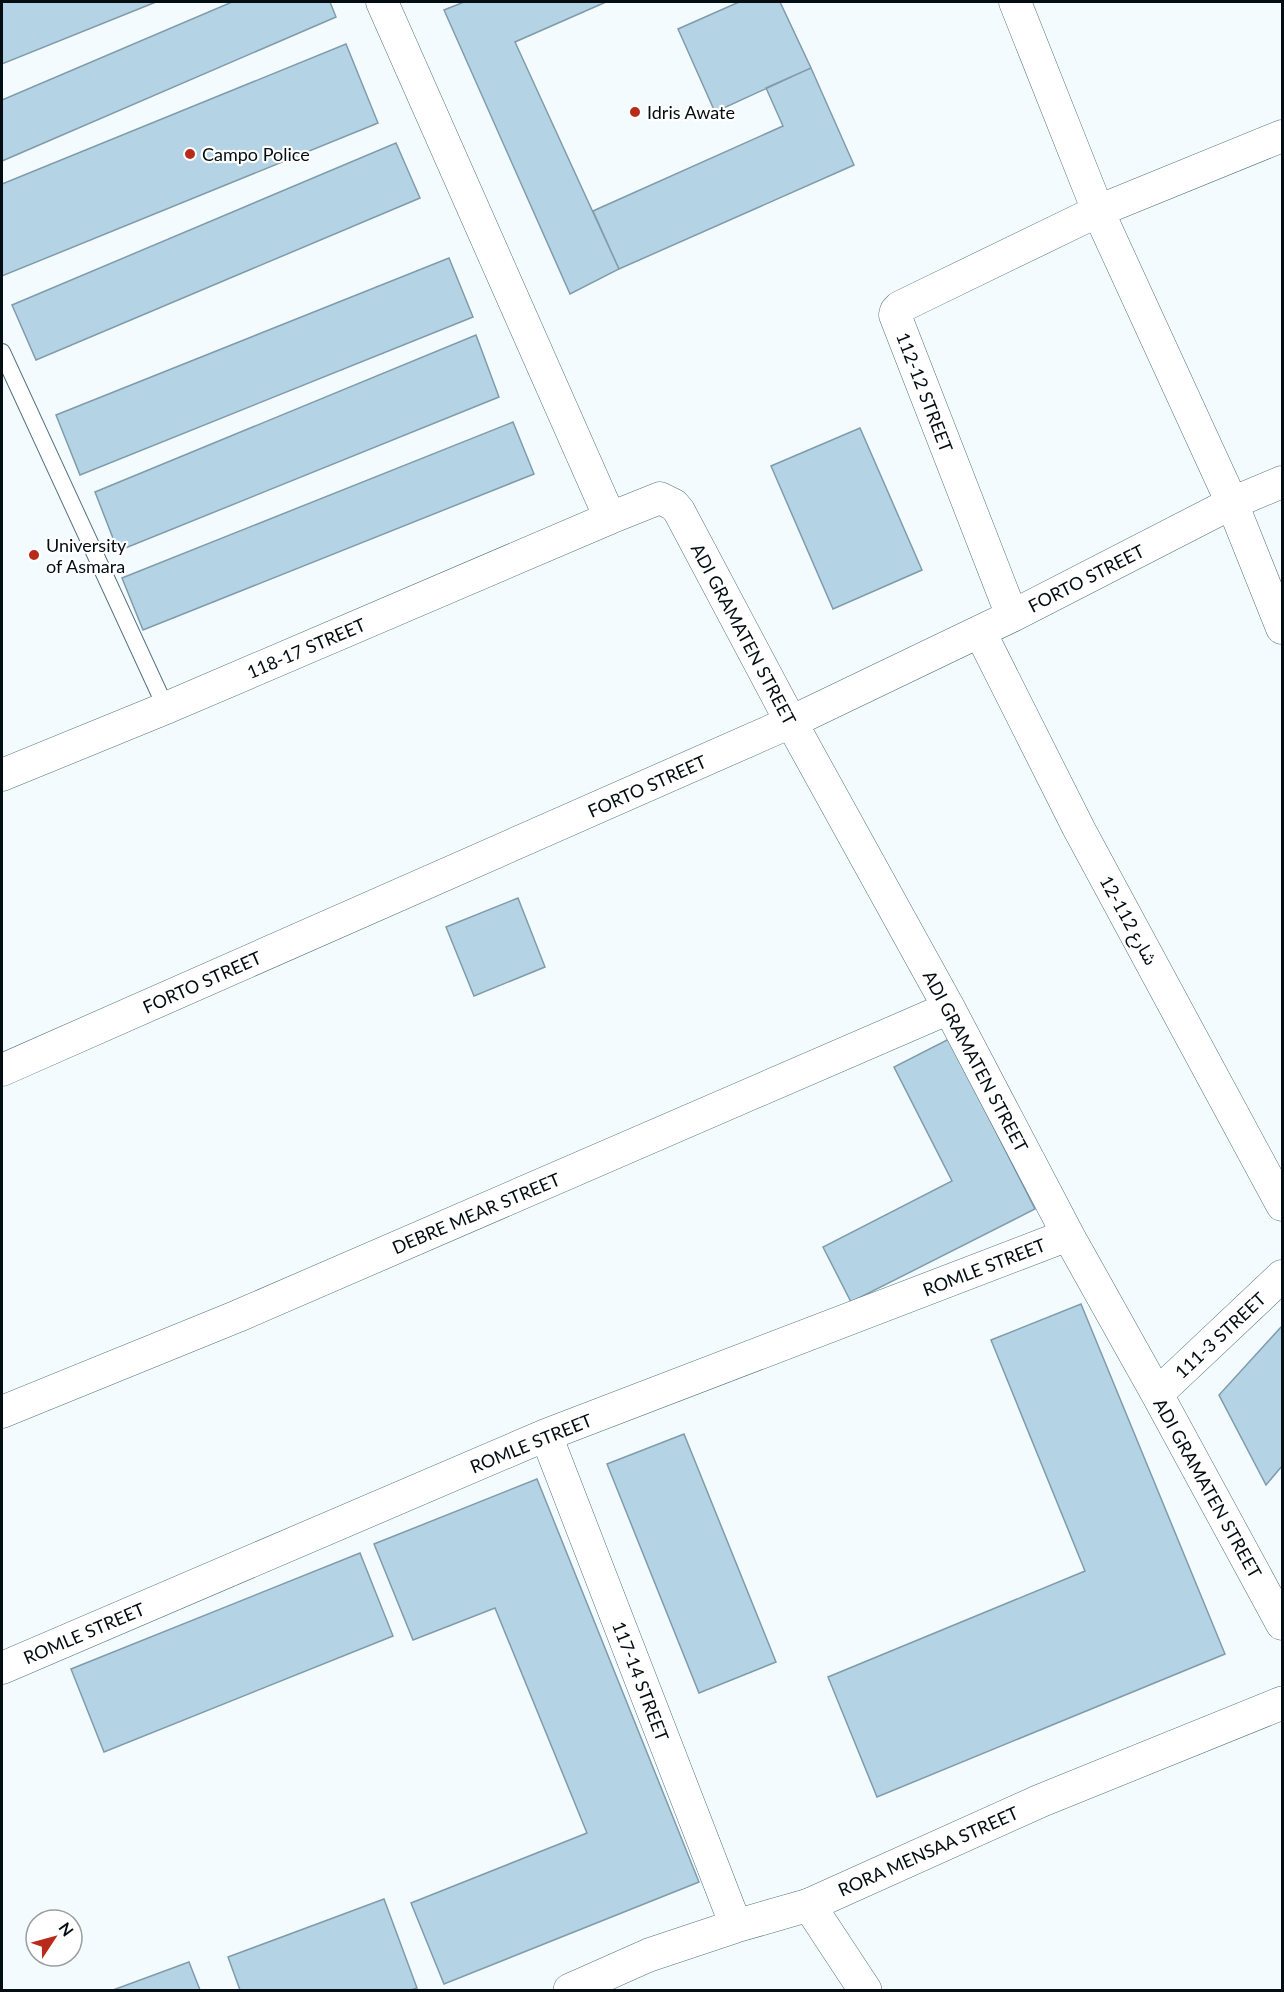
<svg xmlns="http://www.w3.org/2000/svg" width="1284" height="1992" font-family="Lato,'Noto Sans Arabic',sans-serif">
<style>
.building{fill:#b4d3e4;stroke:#7f9cac;stroke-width:1.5}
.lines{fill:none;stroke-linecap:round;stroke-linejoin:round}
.service-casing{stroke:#557281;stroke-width:18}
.minor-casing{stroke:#557281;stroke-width:33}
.tertiary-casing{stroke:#557281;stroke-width:34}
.secondary-casing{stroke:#557281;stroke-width:34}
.service{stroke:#fff;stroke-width:16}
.minor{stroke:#fff;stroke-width:32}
.tertiary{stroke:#fff;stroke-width:33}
.secondary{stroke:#fff;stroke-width:33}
.poi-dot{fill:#b82b1b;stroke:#fff;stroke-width:2}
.labels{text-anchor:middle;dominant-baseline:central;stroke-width:4.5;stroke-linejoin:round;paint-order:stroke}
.poi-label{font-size:18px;fill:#030d12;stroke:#fff;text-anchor:start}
.street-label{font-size:18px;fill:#030d12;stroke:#fff}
</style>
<rect width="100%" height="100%" fill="#f4fbfe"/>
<path class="building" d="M2,2H156L2,64Z
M232,2H330L336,17L2,161V100Z
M464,2H606L515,42L619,269L570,294L444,10Z
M739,2H780L811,68L715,112L678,29Z
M346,44L378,123L2,276V184Z
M811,68L854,165L619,269L593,211L783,126L766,88Z
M396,143L420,198L36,360L12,305Z
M449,258L473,317L80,475L56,415Z
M476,335L499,397L118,551L95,492Z
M513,422L534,474L143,630L122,578Z
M860,428L922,570L833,609L771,466Z
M518,898L545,967L474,996L446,927Z
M949,1039L1035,1209L851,1302L823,1247L952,1181L894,1067Z
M1081,1304L1225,1654L877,1797L828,1677L1085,1571L991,1340Z
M1282,1326V1466L1266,1485L1219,1395Z
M684,1434L776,1662L699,1693L607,1464Z
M537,1479L699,1882L444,1984L411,1903L587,1833L495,1608L413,1640L374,1544Z
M360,1553L393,1636L104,1752L71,1669Z
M384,1899L417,1988L411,1990H240L228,1957Z
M189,1962L200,1990H113Z"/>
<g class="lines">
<g class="service-casing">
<path id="service" d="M2,352L166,708"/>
</g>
<g class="minor-casing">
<path id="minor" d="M382,2L610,518L660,498L674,505L679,511L791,722L949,1008L1068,1235L1157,1394L1282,1624
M1015,2L1098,211L1232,503L1282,628
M1012,616L895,315L896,311L900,307L1098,211L1282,136
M980,632L1079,829L1282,1205
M2,775L166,708L610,518
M2,1070L791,722L1012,616L1232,503L1282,482
M1157,1394L1282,1276
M2,1412L238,1316L949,1008
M546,1435L736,1926
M2,1668L546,1435L1068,1235"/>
</g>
<g class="tertiary-casing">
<path id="tertiary" d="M809,1905L865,1990"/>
</g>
<g class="secondary-casing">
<path id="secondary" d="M570,1990L649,1955L736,1926L809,1905L1040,1801L1282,1703"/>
</g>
<use href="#service" class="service"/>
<use href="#minor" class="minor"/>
<use href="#tertiary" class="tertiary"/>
<use href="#secondary" class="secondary"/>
</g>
<g class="poi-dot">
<circle cx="635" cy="112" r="6"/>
<circle cx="190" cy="154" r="6"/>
<circle cx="34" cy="555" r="6"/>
</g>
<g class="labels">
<g class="poi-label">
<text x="647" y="112">Idris Awate</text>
<text x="202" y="154">Campo Police</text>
<text x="46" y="545">University<tspan x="46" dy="21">of Asmara</tspan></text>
</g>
<g class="street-label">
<text transform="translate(925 392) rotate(69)">112-12 STREET</text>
<text transform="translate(1086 578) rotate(-27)">FORTO STREET</text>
<text transform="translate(744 634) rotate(62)">ADI GRAMATEN STREET</text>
<text transform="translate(306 648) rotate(-23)">118-17 STREET</text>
<text transform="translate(647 786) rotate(-24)">FORTO STREET</text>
<text transform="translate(1129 920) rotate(61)">شارع 112-12</text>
<text transform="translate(202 982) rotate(-24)">FORTO STREET</text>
<text transform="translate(976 1061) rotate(62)">ADI GRAMATEN STREET</text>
<text transform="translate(476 1213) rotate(-23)">DEBRE MEAR STREET</text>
<text transform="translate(984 1267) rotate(-21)">ROMLE STREET</text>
<text transform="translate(1220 1335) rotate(-43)">111-3 STREET</text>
<text transform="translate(531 1443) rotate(-22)">ROMLE STREET</text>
<text transform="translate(1208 1488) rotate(61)">ADI GRAMATEN STREET</text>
<text transform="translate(84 1633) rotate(-23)">ROMLE STREET</text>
<text transform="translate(641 1681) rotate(69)">117-14 STREET</text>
<text transform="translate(928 1851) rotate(-24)">RORA MENSAA STREET</text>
</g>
</g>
<rect width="1284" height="1992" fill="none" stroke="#030d12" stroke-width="6"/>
<g transform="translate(54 1938) rotate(54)"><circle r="28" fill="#ffffff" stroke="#9a9ea0" stroke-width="1.5"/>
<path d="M0-4.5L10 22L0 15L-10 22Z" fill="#b82b1b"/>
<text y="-9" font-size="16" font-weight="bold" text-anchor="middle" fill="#030d12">N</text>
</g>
</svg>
